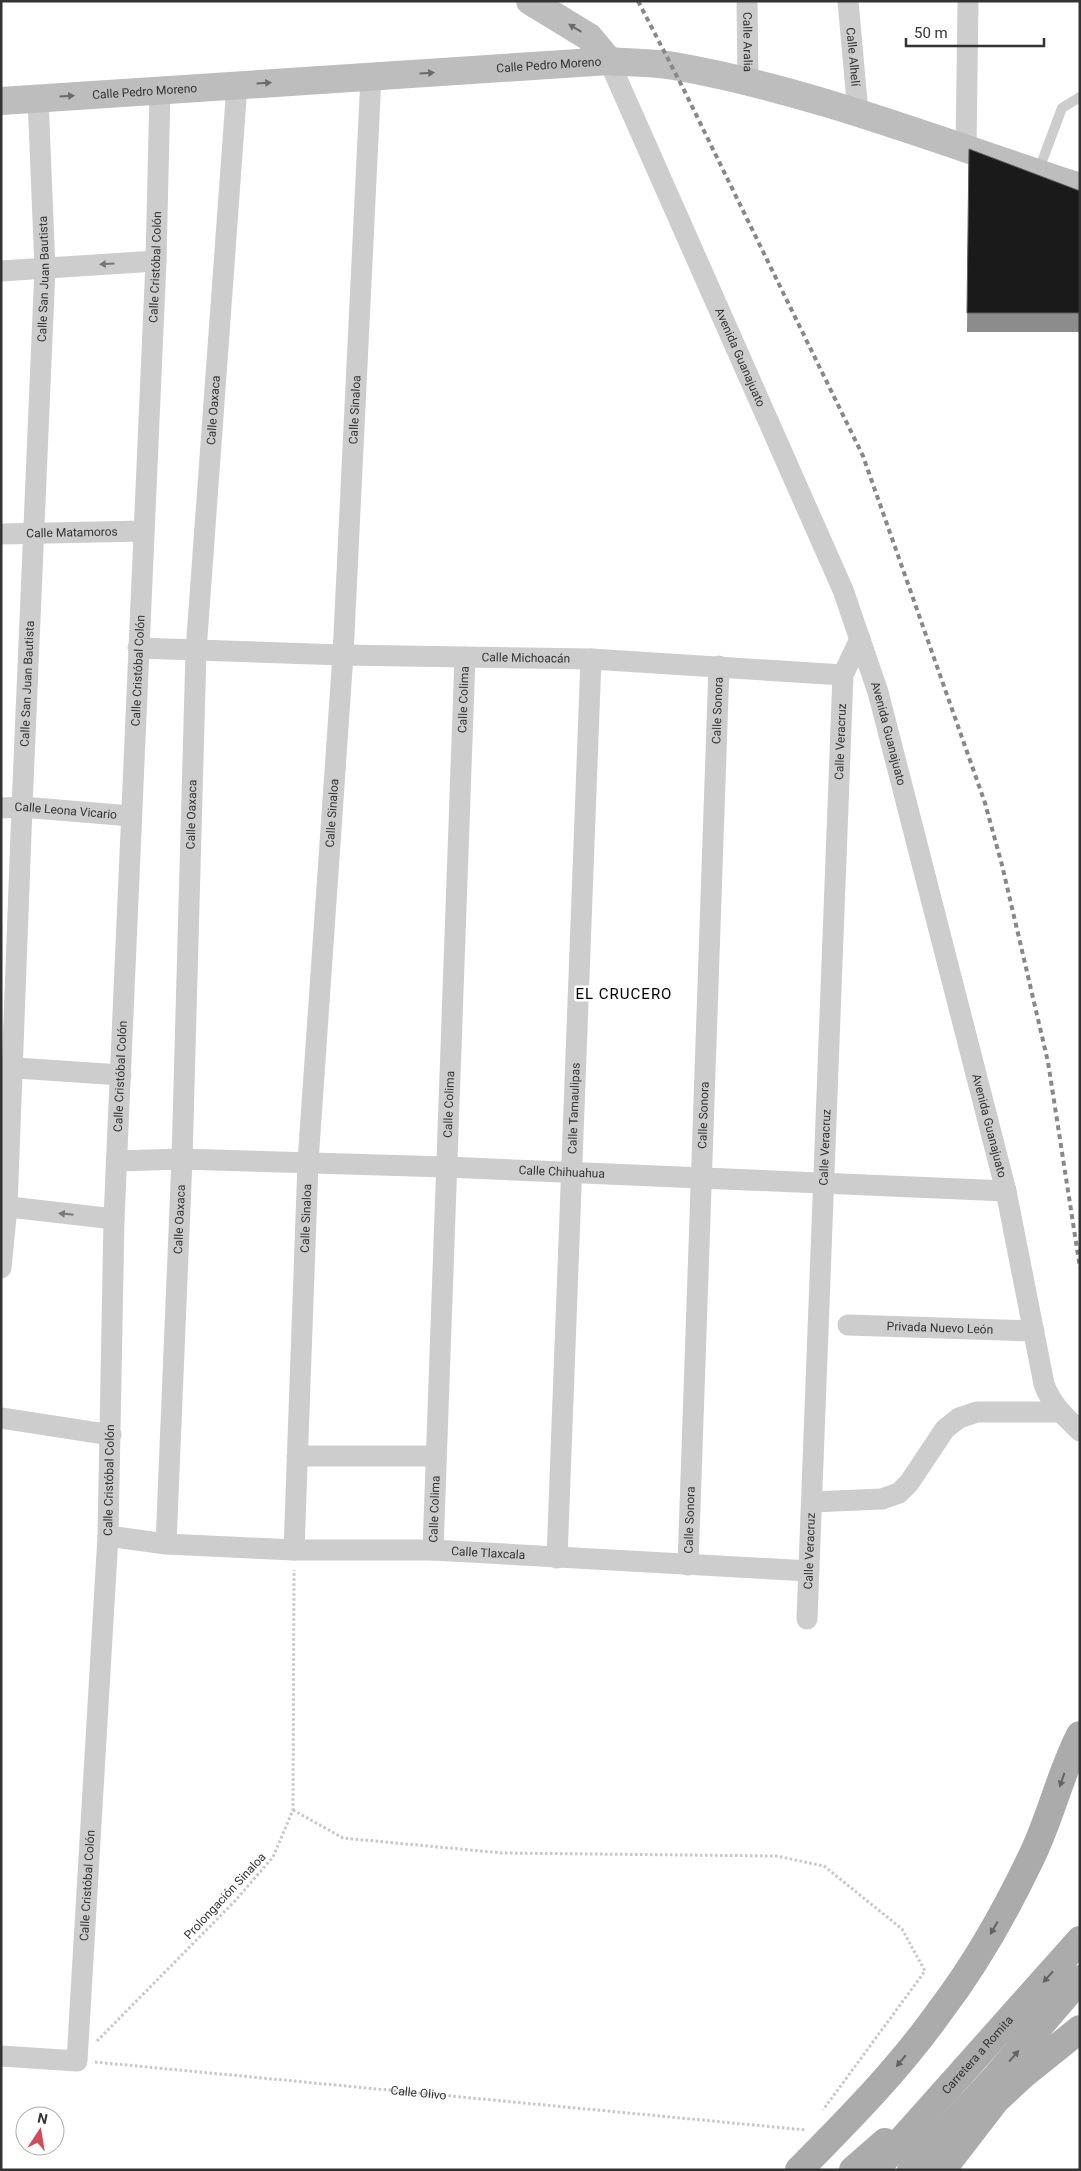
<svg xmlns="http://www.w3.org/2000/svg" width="1081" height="2171" font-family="Roboto,sans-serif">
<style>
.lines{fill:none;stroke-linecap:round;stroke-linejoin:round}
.path{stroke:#c7c7c7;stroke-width:3;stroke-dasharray:2.5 2.5;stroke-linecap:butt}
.lane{stroke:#cdcdcd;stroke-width:10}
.street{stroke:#cdcdcd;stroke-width:21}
.secondary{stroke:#bdbdbd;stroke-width:28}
.primary{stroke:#ababab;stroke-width:28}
.rail{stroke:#888;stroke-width:4;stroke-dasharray:5 4;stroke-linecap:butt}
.wall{fill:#8c8c8c}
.building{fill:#1a1a1a;stroke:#5f5f5f}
.oneway{fill:#6a6a6a}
.oneway2{fill:#787878}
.oneway3{fill:#636363}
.labels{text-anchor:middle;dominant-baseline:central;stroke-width:5;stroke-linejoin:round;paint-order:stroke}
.street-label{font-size:12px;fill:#333;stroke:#fff}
.quarter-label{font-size:15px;letter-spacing:1px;fill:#000;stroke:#fff}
</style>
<rect width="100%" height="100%" fill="#fff"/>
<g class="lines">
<g class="path">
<path d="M293,1810L343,1838L502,1853L776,1856L824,1866L902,1929L925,1971L823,2110"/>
<path d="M97,2041L234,1902L273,1857L293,1810L294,1570"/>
<path id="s1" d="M95,2062L806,2130"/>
</g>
<path class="lane" d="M1038,172L1062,108L1080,97"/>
<g class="street">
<path id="s2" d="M747,1L748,83"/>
<path id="s3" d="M848,1L858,113"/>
<path id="s4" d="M609,61L843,590L878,692L1006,1191L1044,1384C1051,1404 1065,1417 1080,1431"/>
<path d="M966,150L968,1"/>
<path d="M1,271L156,261"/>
<path id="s5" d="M1,534L144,531"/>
<path id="s6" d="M138,648L343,655L591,659L843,675"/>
<path id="s7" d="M1,808L22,807L131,816"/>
<path d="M1,1067L121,1075"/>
<path id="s8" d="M117,1161L182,1159L446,1167L1006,1191"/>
<path d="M1,1206L114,1219"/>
<path id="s9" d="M1,1268L7,1207L22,807L45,268L38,98"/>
<path id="s10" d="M848,1325L1034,1331"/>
<path d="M1,1418L111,1435"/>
<path d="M297,1456H436"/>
<path d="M812,1502L882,1499L899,1493L909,1483L945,1429L959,1418L977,1412H1061"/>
<path id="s11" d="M108,1536L166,1544L294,1550H433L809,1571"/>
<path id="s12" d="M166,1544L182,1159L196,651L237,85"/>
<path id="s13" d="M294,1550L308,1162L343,655L371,76"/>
<path id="s14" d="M433,1550L465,657"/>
<path id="s15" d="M557,1558L591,659"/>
<path id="s16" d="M688,1565L719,666"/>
<path id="s17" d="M807,1619L843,675L860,639"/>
<path id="s18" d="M1,2056L77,2061L108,1536L114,1219L156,261L160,90"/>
</g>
<g class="secondary">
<path d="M530,1L589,37L609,61"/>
<path id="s19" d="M1,101L609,61C630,63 653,62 674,66C811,90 947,144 1080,187"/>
</g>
<g class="primary">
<path d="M799,2170C849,2119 899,2069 940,2011C975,1965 1004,1914 1029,1862C1050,1821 1059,1776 1080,1735"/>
<path d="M853,2170L885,2142"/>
<path id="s20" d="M875,2170L1080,1940"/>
<path d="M911,2170L995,2078L1080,1979"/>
<path d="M942,2170L996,2100L1024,2074L1080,2029"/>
</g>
<path class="rail" d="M638,1L684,90L863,456L985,803L1002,865L1048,1062L1080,1268"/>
</g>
<path class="wall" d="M969,149L1080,191V332H967Z"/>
<path class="building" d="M969,149L1080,191V313H967Z"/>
<defs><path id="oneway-solid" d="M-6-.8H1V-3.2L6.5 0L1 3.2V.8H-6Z" transform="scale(1.25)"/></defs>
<g class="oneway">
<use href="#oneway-solid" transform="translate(575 28) rotate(-149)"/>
<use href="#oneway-solid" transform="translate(427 73) rotate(-4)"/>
<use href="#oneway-solid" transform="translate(264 83) rotate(-4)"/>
<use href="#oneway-solid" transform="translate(67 96) rotate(-4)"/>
</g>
<g class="oneway2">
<use href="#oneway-solid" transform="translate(107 264) rotate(176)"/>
<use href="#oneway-solid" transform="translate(66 1214) rotate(-174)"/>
</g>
<g class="oneway3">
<use href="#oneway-solid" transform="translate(1062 1780) rotate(109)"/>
<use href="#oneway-solid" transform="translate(994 1928) rotate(120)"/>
<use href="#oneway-solid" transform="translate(1048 1977) rotate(132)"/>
<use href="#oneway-solid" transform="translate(1014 2056) rotate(-49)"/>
<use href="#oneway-solid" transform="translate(901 2061) rotate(130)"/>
</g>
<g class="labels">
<g class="street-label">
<text stroke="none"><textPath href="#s2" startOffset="41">Calle Aralia</textPath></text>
<text stroke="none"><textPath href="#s3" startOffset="56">Calle Alhelí</textPath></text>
<text stroke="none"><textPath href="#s19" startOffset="549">Calle Pedro Moreno</textPath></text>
<text stroke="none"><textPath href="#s19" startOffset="144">Calle Pedro Moreno</textPath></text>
<text stroke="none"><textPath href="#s18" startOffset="1872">Calle Cristóbal Colón</textPath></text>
<text stroke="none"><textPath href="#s9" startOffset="990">Calle San Juan Bautista</textPath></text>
<text stroke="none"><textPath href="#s4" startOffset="324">Avenida Guanajuato</textPath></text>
<text stroke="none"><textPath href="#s13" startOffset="1142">Calle Sinaloa</textPath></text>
<text stroke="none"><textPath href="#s12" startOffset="1135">Calle Oaxaca</textPath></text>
<text stroke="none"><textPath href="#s5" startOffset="71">Calle Matamoros</textPath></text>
<text stroke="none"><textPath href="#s6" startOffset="388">Calle Michoacán</textPath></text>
<text stroke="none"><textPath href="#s18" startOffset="1468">Calle Cristóbal Colón</textPath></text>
<text stroke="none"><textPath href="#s9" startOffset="585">Calle San Juan Bautista</textPath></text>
<text stroke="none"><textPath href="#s14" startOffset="851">Calle Colima</textPath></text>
<text stroke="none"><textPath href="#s16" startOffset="855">Calle Sonora</textPath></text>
<text stroke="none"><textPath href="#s4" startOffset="729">Avenida Guanajuato</textPath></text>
<text stroke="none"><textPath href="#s17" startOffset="878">Calle Veracruz</textPath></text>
<text stroke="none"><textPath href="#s7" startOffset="65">Calle Leona Vicario</textPath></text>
<text stroke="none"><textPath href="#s13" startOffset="738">Calle Sinaloa</textPath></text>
<text stroke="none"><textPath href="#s12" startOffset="730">Calle Oaxaca</textPath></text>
<text stroke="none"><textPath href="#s18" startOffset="1062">Calle Cristóbal Colón</textPath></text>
<text stroke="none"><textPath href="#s14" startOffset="446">Calle Colima</textPath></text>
<text stroke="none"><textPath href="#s15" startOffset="450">Calle Tamaulipas</textPath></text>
<text stroke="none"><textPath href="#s16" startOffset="450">Calle Sonora</textPath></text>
<text stroke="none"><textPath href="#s4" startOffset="1134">Avenida Guanajuato</textPath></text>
<text stroke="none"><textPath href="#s17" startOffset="472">Calle Veracruz</textPath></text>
<text stroke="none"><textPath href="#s8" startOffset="445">Calle Chihuahua</textPath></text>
<text stroke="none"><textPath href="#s13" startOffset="332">Calle Sinaloa</textPath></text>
<text stroke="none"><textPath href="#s12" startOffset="325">Calle Oaxaca</textPath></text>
<text stroke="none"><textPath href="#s10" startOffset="92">Privada Nuevo León</textPath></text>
<text stroke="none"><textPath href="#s18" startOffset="658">Calle Cristóbal Colón</textPath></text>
<text stroke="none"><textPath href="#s14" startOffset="41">Calle Colima</textPath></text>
<text stroke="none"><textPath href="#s16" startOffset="45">Calle Sonora</textPath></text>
<text stroke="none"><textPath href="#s17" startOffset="68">Calle Veracruz</textPath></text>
<text stroke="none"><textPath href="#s11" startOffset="381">Calle Tlaxcala</textPath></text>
<text stroke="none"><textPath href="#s18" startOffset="252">Calle Cristóbal Colón</textPath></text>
<text transform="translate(225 1896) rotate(-47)">Prolongación Sinaloa</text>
<text stroke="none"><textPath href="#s20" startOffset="154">Carretera a Romita</textPath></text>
<text stroke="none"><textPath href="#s1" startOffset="325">Calle Olivo</textPath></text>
</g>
<g class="quarter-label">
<text x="624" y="994">EL CRUCERO</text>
</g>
</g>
<rect width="1081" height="2171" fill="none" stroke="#333333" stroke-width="5"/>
<g transform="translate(40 2131) rotate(12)"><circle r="24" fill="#ffffff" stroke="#adadad"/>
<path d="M0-4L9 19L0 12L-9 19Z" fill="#d34b5b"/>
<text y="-8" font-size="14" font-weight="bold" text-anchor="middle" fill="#333333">N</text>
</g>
<path d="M906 38v8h138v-8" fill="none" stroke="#333333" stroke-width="2.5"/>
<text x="914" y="38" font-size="15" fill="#333333" stroke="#ffffff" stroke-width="4" paint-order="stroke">50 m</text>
</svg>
